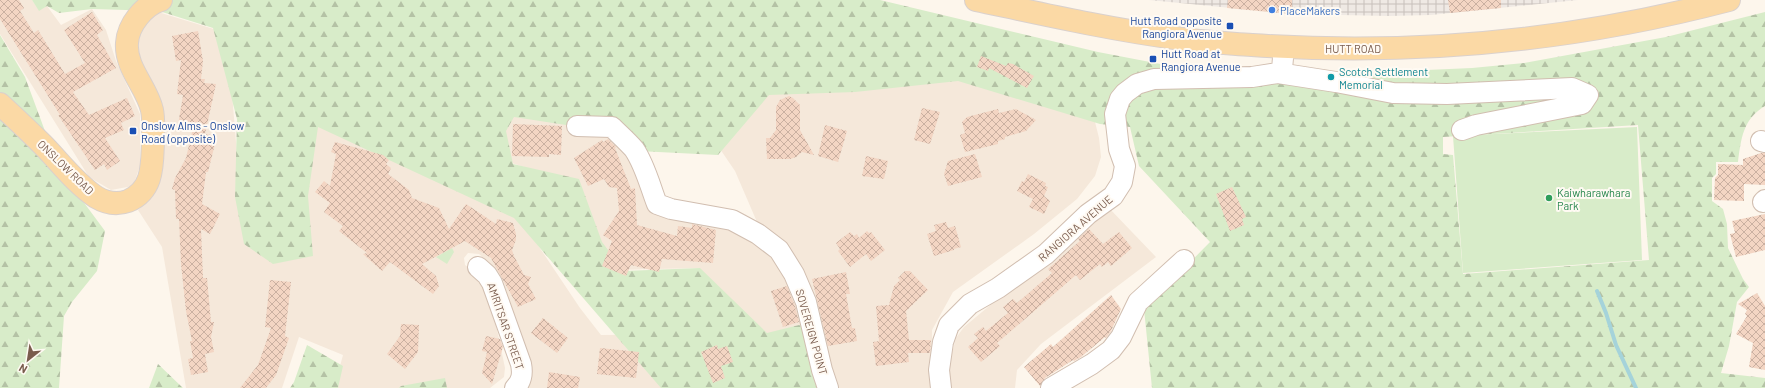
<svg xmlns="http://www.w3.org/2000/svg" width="1765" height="388" font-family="Barlow,sans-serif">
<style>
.residential{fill:#f5e8da}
.industrial{fill:url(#industrial-grid)}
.forest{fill:url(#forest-firs);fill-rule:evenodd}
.green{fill:#d8ecc9}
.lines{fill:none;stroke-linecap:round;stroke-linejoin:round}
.stream{stroke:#a5d3da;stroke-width:4}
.building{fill:url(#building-cross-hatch)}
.minor-casing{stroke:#d1beb0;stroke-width:22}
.major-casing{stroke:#dad1cd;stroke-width:24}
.minor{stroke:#fff;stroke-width:20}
.major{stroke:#fbd9a5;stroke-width:22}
.shop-dot{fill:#3f7fe0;stroke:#fffaf3;stroke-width:1.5}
.transit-dot{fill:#1a4fb4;stroke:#fffaf3;stroke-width:1.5}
.culture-dot{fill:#0f9aa8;stroke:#fffaf3;stroke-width:1.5}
.leisure-dot{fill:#2e9e5b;stroke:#fffaf3;stroke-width:1.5}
.labels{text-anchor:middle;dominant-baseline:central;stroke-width:4;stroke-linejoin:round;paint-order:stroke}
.shop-label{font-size:11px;fill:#366cbe;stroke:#fffaf3;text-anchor:start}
.transit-label{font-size:11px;fill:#164399;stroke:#fffaf3;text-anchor:start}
.street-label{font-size:11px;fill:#7a5c4d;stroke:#fffaf3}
.culture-label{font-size:11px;fill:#0d838f;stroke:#fffaf3;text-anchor:start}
.leisure-label{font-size:11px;fill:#27864d;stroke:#fffaf3;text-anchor:start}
</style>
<defs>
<pattern id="industrial-grid" width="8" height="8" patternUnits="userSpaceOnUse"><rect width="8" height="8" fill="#efe9e4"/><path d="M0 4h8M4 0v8" fill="none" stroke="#c7c0bb"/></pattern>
<pattern id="forest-firs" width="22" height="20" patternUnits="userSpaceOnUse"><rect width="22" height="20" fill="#d8ecc9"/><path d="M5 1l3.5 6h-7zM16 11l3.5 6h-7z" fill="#b4c2a5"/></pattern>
<pattern id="building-cross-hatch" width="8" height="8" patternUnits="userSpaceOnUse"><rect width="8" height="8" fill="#f3d5c3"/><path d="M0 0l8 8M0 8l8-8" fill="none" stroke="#cab0a1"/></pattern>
</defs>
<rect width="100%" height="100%" fill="#fdf6ec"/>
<path class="residential" d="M0,0H32L39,10L47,6L61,25L92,9L106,30L116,61L140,114V166L133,186L111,190L89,177L0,34Z
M148,9L227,33L244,239L299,196L318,118L511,205L580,308L601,335L732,334L744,388H525L528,368L503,280L492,265L479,254L468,253L464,258L465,265L475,272L488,286L505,368L504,377L490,388H334L343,355L299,337L282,388H186L162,247L138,210L149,199L156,188L131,40Z
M965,79L1095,122L1099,138L1101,157L1095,176L1077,199L1034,234L953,292L932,330V388H836L781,247L757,222L735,171L720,149L769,89Z
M507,108L603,116L646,167L643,197L649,210L668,212L742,232L774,255L787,279L803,324L767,334L699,268L614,270L573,183L500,159Z
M1108,207L1156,257L1041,344L1017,370L1015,388H950L948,368L956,338L964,327Z"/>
<path class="industrial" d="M1149,0H1578L1431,15L1389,16L1292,14Z"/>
<path class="forest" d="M32,0H880L1098,52L1176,67L1335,74L1472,68L1524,63L1666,37L1765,12V106C1743,119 1741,139 1738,162H1716V174L1712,178V201L1723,209L1727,224L1728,248L1743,279L1749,287L1737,302L1729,346L1721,373L1765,378V388H1152L1144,309L1210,242L1139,166L1130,127L1100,124L958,81L855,92L769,95L718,155L638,151L613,127H579L514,117L506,131L513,164L579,179L602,242L624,271L700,268L767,333L803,324L820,388H661L514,218L318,127L308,196L313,256L273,264L244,244L235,197L237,119L213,28L159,11L92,9L59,13L47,6L39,11ZM1638,125L1649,260L1463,274L1453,155L1443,154V137Z
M0,35L25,77L59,169L105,231L97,271L72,302L64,316L59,388H0Z
M307,345L343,366L338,388H290L294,382Z
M158,364L183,388H149Z
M445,378L447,388H399L401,386Z"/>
<path class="green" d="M1637,127L1642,260L1463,273L1453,136Z
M452,248L454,252L447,264L436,257Z"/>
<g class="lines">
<path class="stream" d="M1597,291L1606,313L1616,345L1636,388"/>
</g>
<path class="building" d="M0,0H19L24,8L20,11L34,33L38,30L65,74L85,63L64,30L92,12L103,30L97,35L116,68L73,92L89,115L127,98L135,116L121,123L124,130L105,138L120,161L107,170L104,164L95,170L58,115H60L0,19Z
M1228,0H1292V14L1227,8Z
M1448,0H1501V8L1450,13Z
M198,31L203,61L201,79H205L204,83L216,84L205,134L217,136L208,172H206L202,204L220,214L210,234L201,229L203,278H207L211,322H214L211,337L214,352L205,354L208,372L191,375L188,359L193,358L190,341H192L186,311L181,264L179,219H176L175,190L172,189L175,178L186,158L193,128L178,125L183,95L177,94L181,60L176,61L172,36Z
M981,56L1006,66L1008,63L1013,64L1034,76L1027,88L989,68L988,71L977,67Z
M789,96L793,98L800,105V130L814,155L802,152L796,157L790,159H767L766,138H770L776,130V107L780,100Z
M922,108L940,112L930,144L914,140Z
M998,109L999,113L1016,109L1036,120L1026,131L1005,137V139L998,141V144L965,152L960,135L965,133L962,122L967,117Z
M513,124L562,126L561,155L549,154V157L512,156Z
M825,125L847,131L838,162L818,156Z
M608,139L616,147L615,148L631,189L635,188L637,225L677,236L678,226L692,228V224L716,230L713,263L662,259L659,272L631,265L626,276L602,266L612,241L603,235L619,211L617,188L609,187L604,179L588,186L574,158L602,140L603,142Z
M335,142L383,155L389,160L386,164L391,168L388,174L409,190L412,198L439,208L449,229L466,204L496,224L497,219L513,223L516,234V240L512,250L514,256L524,275L531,277L528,284L536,299L518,307L491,258L465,241L422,264L436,276L439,286L433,294L390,262L382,271L363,254L367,253L339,231L343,226L324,212L330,203L315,192L324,181L330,186L336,154L331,152Z
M1761,153H1765V185L1744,184V201L1714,200L1715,178L1718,175V164L1743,165V159Z
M975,154L982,177L948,186L944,174L948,161Z
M866,156L888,161L884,179L862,176Z
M1028,174L1046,183L1045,186L1048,187L1044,196L1050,201L1044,214L1029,207L1033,199L1017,191L1022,181L1024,182Z
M1232,187L1246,217L1242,219L1244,225L1230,231L1216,194Z
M1765,214V250L1736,257L1730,234L1735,233L1732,221Z
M946,222L948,228L955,226L961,247L954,249V250L934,256L927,234L936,231L934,225Z
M1089,229L1103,244L1119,232L1132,248L1111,266L1108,262L1102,267L1100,264L1080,280L1076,275L997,343L1000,346L981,362L968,347L978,338L974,334L983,327L986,331L1008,313L1003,307L1013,299L1017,303L1052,273L1048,269L1080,241L1078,239Z
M867,231L869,233L871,232L885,250L871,261L866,254L850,267L838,251L840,249L836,243L850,232L854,236L857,234L859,238Z
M905,271H910L928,290L906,311L909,340H931L930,353H908L909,362L876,366L873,342L879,341L876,306L889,305L894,286L900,280L898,278Z
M846,272L850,294H846L852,328H855L857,341L828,346L812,279Z
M270,280L291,282L285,336L289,338L276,375L266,388H240L258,365L271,328L265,327Z
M787,286L795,306L799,322L783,327L771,291Z
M1757,293L1765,306V370L1749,367L1753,343L1736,334L1747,316L1745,314L1747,310L1738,304Z
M1111,295L1121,309L1111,331L1106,338L1105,337L1081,357L1074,361L1073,360L1045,378L1040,386L1024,367L1051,344L1053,347Z
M543,318L568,338L557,353L531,333Z
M401,324L419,325L418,352L405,369L387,354L400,336Z
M486,336L500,339L503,347L492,384L482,373L487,352L482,351Z
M717,345L718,349L727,346L733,362L721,366L725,378L713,383L701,352Z
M600,348L639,352L636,378L597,374Z
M549,372L580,377L578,388H547Z"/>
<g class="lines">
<g class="minor-casing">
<path id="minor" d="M1278,73L1336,82L1393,93L1447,94L1572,88L1588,95L1582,104L1476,125L1462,130
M577,126L612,127C619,134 627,141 634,149C645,165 650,186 657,204L671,209L732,220L758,234L779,250L794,274L806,302L822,370L828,388
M1761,141L1765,142
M1763,202L1765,200
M478,267L487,275L492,283L521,364C523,374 522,381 515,388
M941,388L939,370L943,342L949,325L970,304L998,288L1046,254L1088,214L1113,196L1122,182L1125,166L1119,149L1115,114L1120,99L1125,93L1137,84L1154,79L1252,77L1278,73L1282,69L1284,47
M1051,388L1092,364L1111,350L1121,337L1138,302L1184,260"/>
</g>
<g class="major-casing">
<path id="major" d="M976,0C1042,14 1108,29 1175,38C1201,42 1226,43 1252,45C1413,56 1573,41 1729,0
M0,104C14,117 28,130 42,144C59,161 75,183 96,197C106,203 117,205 128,201C154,190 152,164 153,141C153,131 154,119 152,110C147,87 125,68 127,43C128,25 144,5 161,0"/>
</g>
<use href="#minor" class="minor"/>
<use href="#major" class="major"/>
</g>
<circle class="shop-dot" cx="1272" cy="10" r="4"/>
<g class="transit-dot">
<rect x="1226" y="22" width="8" height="8" rx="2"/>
<rect x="1149" y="55" width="8" height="8" rx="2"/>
<rect x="129" y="127" width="8" height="8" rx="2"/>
</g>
<circle class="culture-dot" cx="1331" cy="77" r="4"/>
<circle class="leisure-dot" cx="1549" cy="198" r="4"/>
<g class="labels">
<g class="shop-label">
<text x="1280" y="10">PlaceMakers</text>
</g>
<g class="transit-label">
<text x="1222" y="20" text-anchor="end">Hutt Road opposite<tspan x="1222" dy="13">Rangiora Avenue</tspan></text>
<text x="1161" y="53">Hutt Road at<tspan x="1161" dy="13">Rangiora Avenue</tspan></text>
<text x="141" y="125">Onslow Alms - Onslow<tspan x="141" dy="13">Road (opposite)</tspan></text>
</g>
<g class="street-label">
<text x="1353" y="48">HUTT ROAD</text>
<text transform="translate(66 167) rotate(44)">ONSLOW ROAD</text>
<text transform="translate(1075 228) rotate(-41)">RANGIORA AVENUE</text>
<text transform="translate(506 326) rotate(71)">AMRITSAR STREET</text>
<text transform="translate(812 332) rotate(74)">SOVEREIGN POINT</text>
</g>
<g class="culture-label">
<text x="1339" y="71">Scotch Settlement<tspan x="1339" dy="13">Memorial</tspan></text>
</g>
<g class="leisure-label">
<text x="1557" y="192">Kaiwharawhara<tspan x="1557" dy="13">Park</tspan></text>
</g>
</g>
<g transform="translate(28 360) rotate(210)" stroke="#fffaf3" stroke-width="3" paint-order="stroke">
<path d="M0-3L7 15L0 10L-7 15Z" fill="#7a5c4d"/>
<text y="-6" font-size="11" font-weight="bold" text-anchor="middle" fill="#7a5c4d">N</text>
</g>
</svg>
